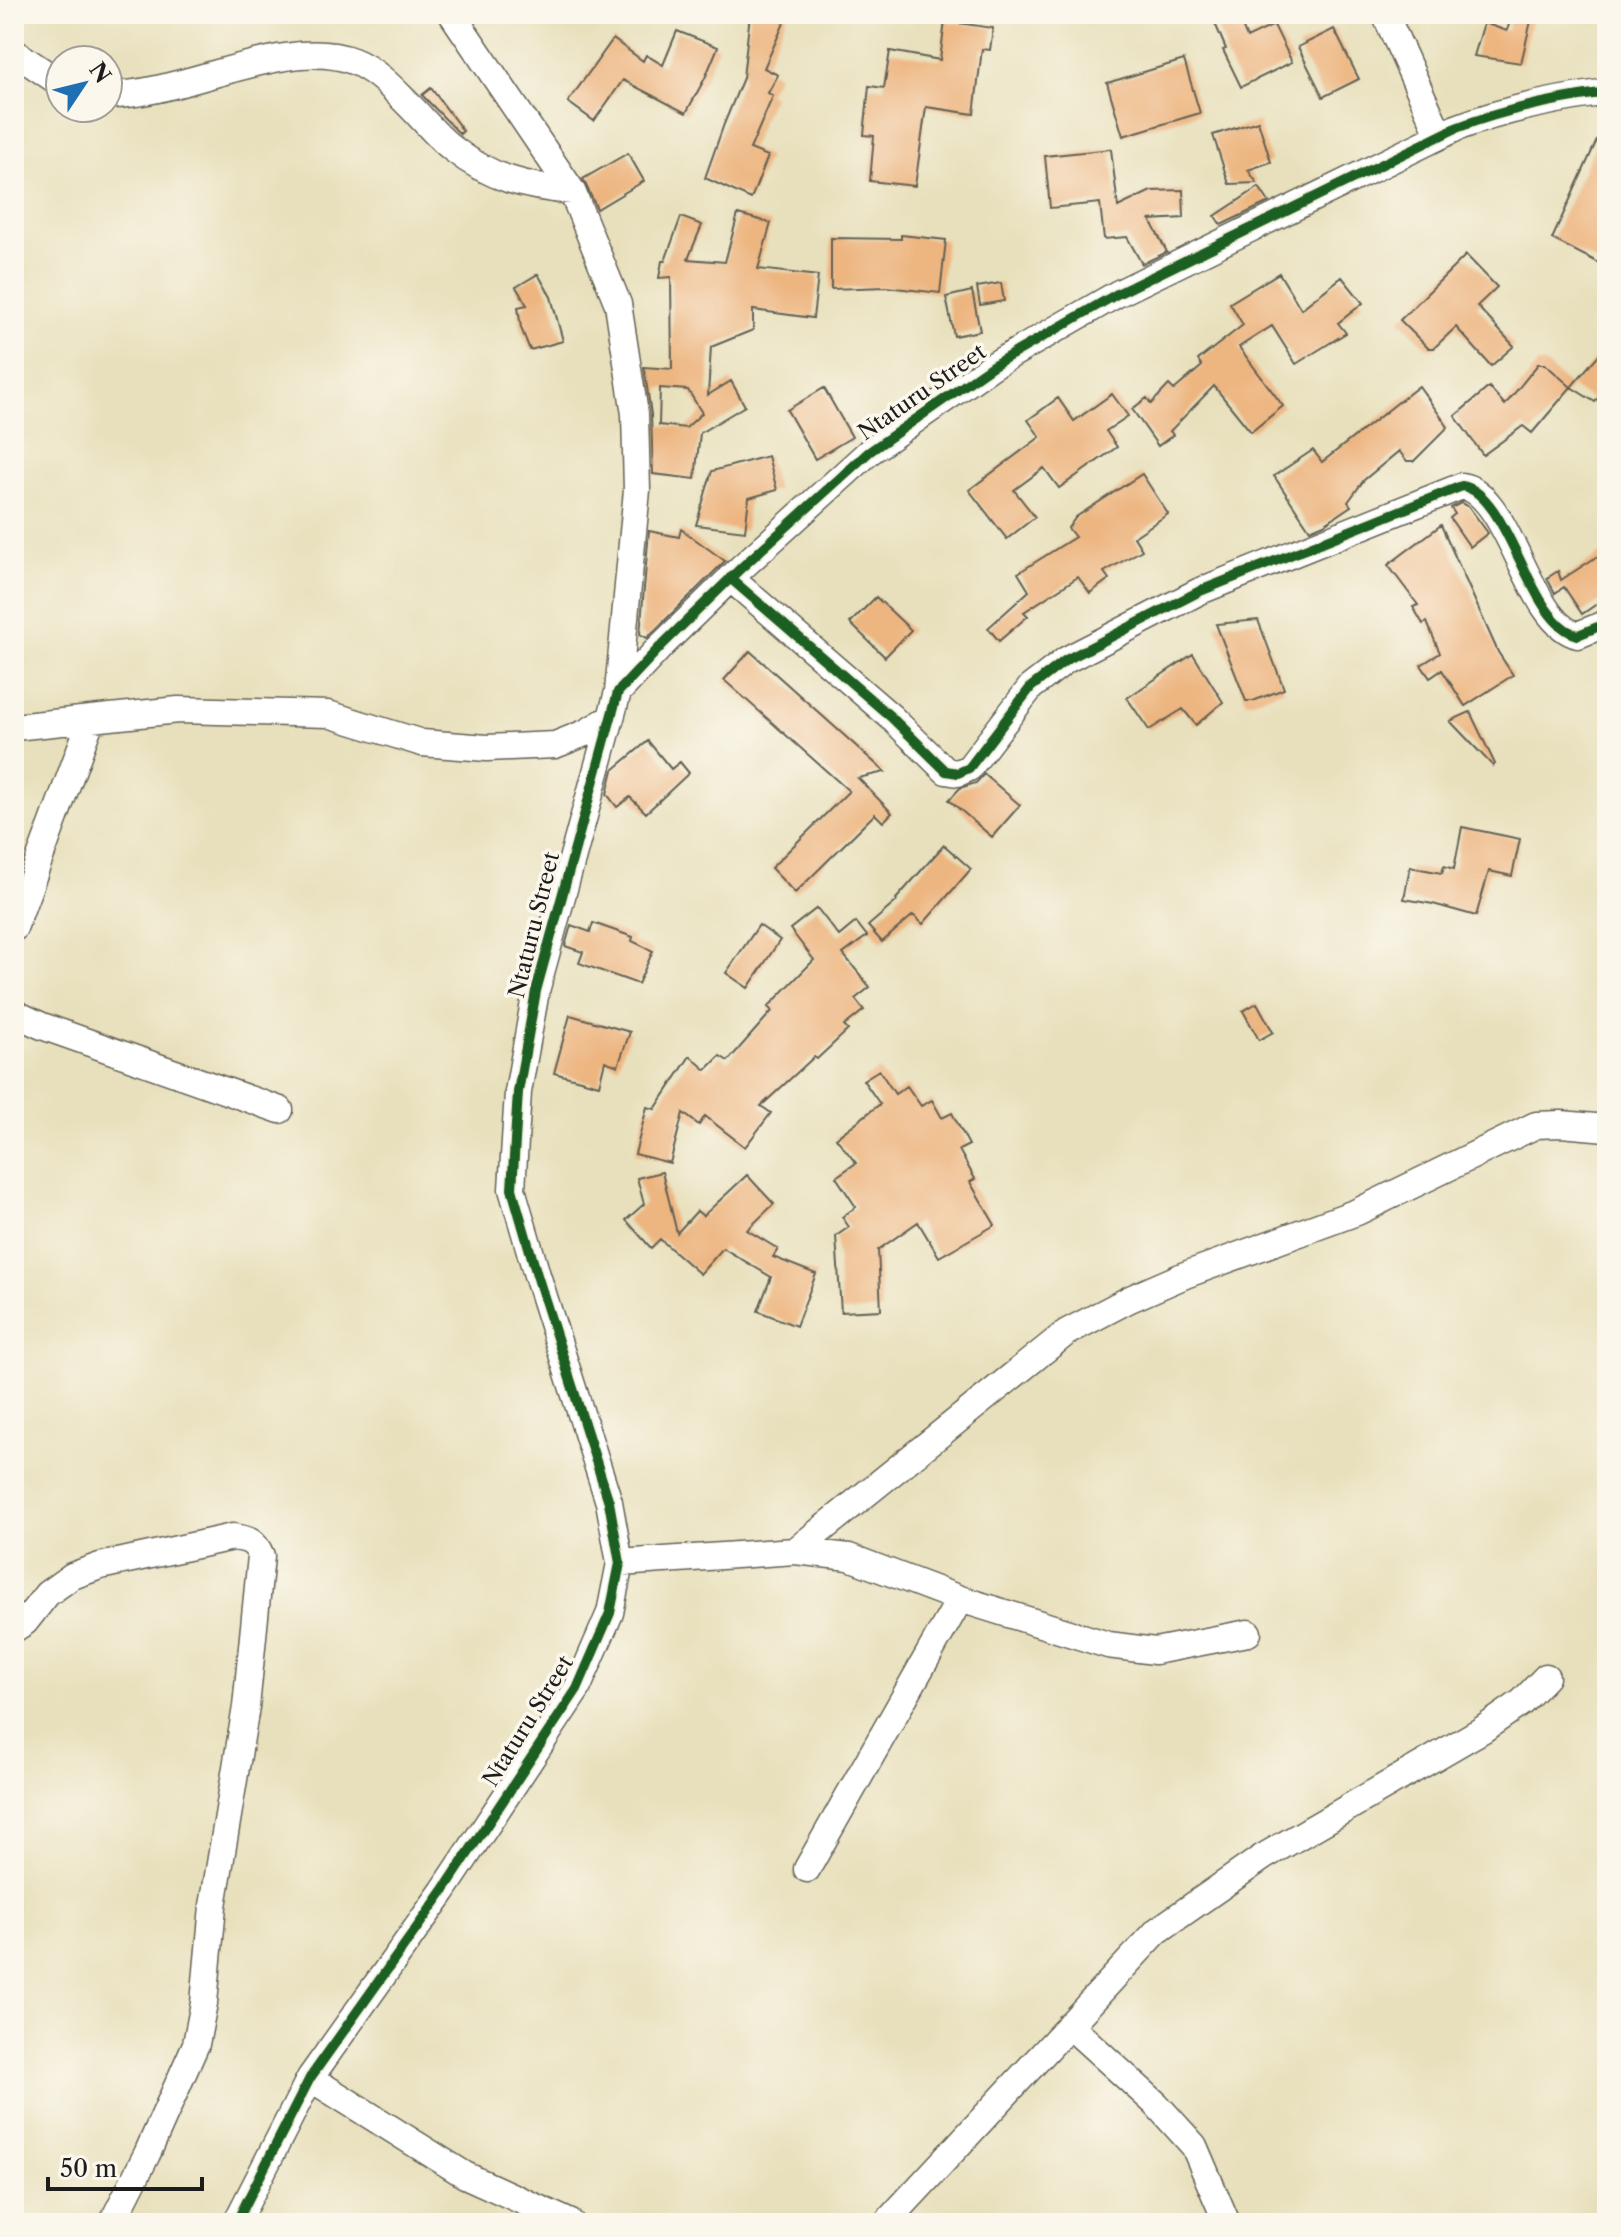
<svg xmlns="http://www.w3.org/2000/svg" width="1621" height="2237" font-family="'Libre Caslon Text',serif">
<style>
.building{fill:#edb580;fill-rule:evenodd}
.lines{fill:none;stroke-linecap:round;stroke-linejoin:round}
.minor-casing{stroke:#636154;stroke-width:29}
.minor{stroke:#fff;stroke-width:26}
.cycleway-casing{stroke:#fbf7ec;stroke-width:15}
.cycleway{stroke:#1b5e20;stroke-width:10}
.labels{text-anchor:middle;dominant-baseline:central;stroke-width:7;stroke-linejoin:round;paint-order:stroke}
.street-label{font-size:22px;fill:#1c1c1c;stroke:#fbf7ec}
</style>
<rect width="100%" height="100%" fill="#fbf7ec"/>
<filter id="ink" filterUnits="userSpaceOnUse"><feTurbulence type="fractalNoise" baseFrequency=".0125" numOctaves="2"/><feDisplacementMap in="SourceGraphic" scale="16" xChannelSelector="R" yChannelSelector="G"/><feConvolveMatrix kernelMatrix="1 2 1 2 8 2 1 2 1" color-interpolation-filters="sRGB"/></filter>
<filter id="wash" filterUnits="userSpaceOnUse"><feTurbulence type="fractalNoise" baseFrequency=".006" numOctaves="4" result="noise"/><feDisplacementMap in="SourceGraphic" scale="32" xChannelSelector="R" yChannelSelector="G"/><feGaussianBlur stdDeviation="1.8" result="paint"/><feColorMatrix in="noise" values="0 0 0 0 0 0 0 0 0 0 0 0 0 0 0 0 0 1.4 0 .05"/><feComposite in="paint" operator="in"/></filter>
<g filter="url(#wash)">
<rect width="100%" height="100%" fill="#e8e0bc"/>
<g id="blocks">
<path class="building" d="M750,14H788L764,68L778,75L768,93L773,96L750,149L768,156L751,199L705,178L724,124L743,78Z
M1211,14H1237L1247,38L1274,25L1292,62L1241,87L1223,50L1226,49Z
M1512,14L1532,17L1521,63L1474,56L1484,23L1507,31Z
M945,21L993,28L990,50L982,49L974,114L926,107L915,186L870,181L874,136L864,135L869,86L884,88L890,51L940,60Z
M1334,29L1359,79L1323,97L1298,47Z
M677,31L718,47L705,78L686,113L623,80L594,121L568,102L613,39L643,61L646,55L663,65Z
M1184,60L1200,113L1123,136L1107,83Z
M431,88L463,131L460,134L422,95Z
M1607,118V252L1601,264L1552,239Z
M1258,121L1271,162L1248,170L1257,183L1229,184L1213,135Z
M1111,149L1118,207L1151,191L1183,190L1184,218L1150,220L1167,252L1142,264L1127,237L1104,239L1100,203L1050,208L1045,156Z
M628,153L644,181L597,209L583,179Z
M1259,187L1269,202L1221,225L1215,216Z
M738,214L771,223L758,269L818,276L813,318L753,310V330L711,347L708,395L731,381L745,406L700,433L695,479L653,474L651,414L644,367L672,369L671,277L659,278L662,261H665L681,217L702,225L688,259L725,262ZM660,388L688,390L702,413L686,428L659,425Z
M901,235L946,240L940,293L886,287L831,289V238L901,239Z
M1466,255L1497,287L1477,306L1514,346L1491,366L1456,327L1434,348H1428L1400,320Z
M1279,273L1301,309L1342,277L1363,303L1338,323L1346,333L1296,364L1272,326L1239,347L1283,406L1251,432L1214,386L1170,431L1173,435L1158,446L1132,409L1147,398L1151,404L1169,385L1174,390L1202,366L1198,360L1243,325L1230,303Z
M538,274L551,297L563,341L530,350L521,328L518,307L527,305L516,287Z
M1001,283L1004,301L980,305L977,287Z
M972,291L980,331L954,336L946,297Z
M1607,345V386L1595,402L1571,387Z
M1538,364H1545L1571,387L1532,433L1523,426L1483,455L1455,416L1489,387L1505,405Z
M1419,386L1448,427L1414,461H1407L1399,451L1364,480L1348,502L1351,506L1324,524L1310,530L1274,476L1313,450L1322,462Z
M824,388L852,437L815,459L787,410Z
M1112,394L1128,416L1106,431L1117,447L1059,488L1044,468L1014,490L1035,517L1007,539L969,490L1040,437L1028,420L1058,398L1074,421Z
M768,456L777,490L749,498L745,531L696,525L712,471Z
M1142,474L1168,514L1134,537L1142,550L1104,572L1109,579L1090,593L1078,577L1024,612L1028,616L999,641L988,628L1029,591L1018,573L1075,537L1068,528L1076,517Z
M1461,503L1469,507L1488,533L1470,547L1450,518L1455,514L1451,508Z
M1441,525L1498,652L1513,675L1465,706L1442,670L1430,678L1421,665L1440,653L1427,622L1423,624L1413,607L1418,605L1388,565Z
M681,529L725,561L647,638L640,634L649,531L679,537Z
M1607,550V597L1582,614L1564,587L1555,593L1547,578L1558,571L1561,580Z
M876,597L911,630L885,657L850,623Z
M1258,620L1284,689L1253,701H1246L1216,624Z
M750,651L885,772L858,778L892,813L883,822L875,814L795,893L771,868L849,791L724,680Z
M1193,654L1223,702L1196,725L1183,709L1149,730L1127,698Z
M1470,712L1495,764L1493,766L1450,721Z
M648,741L671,769L680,762L689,773L646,813L630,797L617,807L607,794L613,770Z
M984,774L1020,805L992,837L949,800L960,788L976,783Z
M1462,827L1520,839L1512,876L1489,871L1476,916L1433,904L1404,899L1410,867L1442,873L1444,866L1454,869Z
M944,845L971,869L923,924L913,915L882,942L868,926L897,901L896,899Z
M817,908L839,936L856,922L867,936L843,954L870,987L855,999L864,1010L844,1026L848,1030L817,1059L814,1057L761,1106L771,1113L745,1147L705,1116L699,1125L683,1113L670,1163L635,1154L647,1107L655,1109L690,1056L706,1070L720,1056L728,1061L772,1011L768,1007L814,960L790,929Z
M593,923L633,937L632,941L653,951L638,984L579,963L583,952L565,946L571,925L590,932Z
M759,925L780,940L748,988L726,973Z
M1257,1003L1273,1032L1259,1040L1243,1011Z
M570,1015L630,1032L618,1066L605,1061L599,1085L554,1073Z
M879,1070L895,1094L907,1086L921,1106L932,1100L942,1118L952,1113L969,1145L959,1150L975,1179L970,1182L995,1225L939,1257L918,1222L878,1250L881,1310L841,1312L836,1236L849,1227L842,1217L856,1207L836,1177L856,1163L836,1138L880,1104L863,1080Z
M662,1172L677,1233L697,1211L703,1216L747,1175L774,1204L747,1230L778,1249L773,1257L816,1274L796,1326L758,1311L771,1277L723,1248L700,1274L660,1239L651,1248L626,1220L644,1204L637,1178Z"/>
</g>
</g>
<g filter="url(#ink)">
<use href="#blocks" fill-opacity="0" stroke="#636154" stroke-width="2"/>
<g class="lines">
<g class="minor-casing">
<path id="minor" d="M452,14L572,191L618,304L635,414L637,490L618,692
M1385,14L1440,136
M14,52L60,83
M108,95C183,96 285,35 353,61C376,70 393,89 410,106C424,120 437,137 453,149C490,178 526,187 572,191
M730,578L891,717L946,771L958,773L969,768L1031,687L1066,660L1200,591L1462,486C1510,493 1528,624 1578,635L1607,623
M14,727L178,710L328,714L422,743L487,748L555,745L585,733L609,719
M14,928L91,720
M14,1013L42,1026L280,1110
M795,1551L1067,1332L1130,1299L1185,1275L1357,1212L1536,1125L1561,1124L1607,1128
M620,1563L795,1551L849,1557L960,1599L1108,1645L1155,1651L1248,1633
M14,1629L25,1622L47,1594L72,1576L100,1566L233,1537C248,1539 255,1541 261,1556L246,1707L213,1906L204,2003L196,2044L147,2154L112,2223
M807,1869L960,1599
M1069,2025L1156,2104L1194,2146L1227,2223
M310,2078L465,2175L571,2223
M236,2223L310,2078L443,1891L577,1689L610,1613L620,1563L609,1502L537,1275L512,1189L518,1092L536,991L618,692L662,645L741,568L869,452L992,366L1117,294L1456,128C1505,109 1555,99 1607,92
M886,2223L1157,1931L1263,1857L1482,1730L1522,1702L1546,1677"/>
</g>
<use href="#minor" class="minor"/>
<g class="cycleway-casing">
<path id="cycleway" d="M730,578L891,717L946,771L958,773L969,768L1031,687L1066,660L1200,591L1462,486C1510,493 1528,624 1578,635L1607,623
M236,2223L310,2078L443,1891L577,1689L610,1613L620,1563L609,1502L537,1275L512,1189L518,1092L536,991L618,692L662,645L741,568L869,452L992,366L1117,294L1456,128C1505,109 1555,99 1607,92"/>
</g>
<use href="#cycleway" class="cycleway"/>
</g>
</g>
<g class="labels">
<g class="street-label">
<text transform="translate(922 392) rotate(-35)">Ntaturu Street</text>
<text transform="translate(534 925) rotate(-76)">Ntaturu Street</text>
<text transform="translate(528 1721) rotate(-58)">Ntaturu Street</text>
</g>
</g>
<rect width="1621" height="2237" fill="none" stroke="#fbf7ec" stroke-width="48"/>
<g transform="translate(84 84) rotate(55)"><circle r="38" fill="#fbf7ec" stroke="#a29f99" stroke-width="2"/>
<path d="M0-6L14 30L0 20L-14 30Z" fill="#1f6fb2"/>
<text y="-12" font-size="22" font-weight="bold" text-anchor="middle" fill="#1c1c1c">N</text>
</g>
<path d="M48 2177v12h154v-12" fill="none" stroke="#1c1c1c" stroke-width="4"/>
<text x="60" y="2177" font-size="24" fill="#1c1c1c" stroke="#fbf7ec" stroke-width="6" paint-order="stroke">50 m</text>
</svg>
